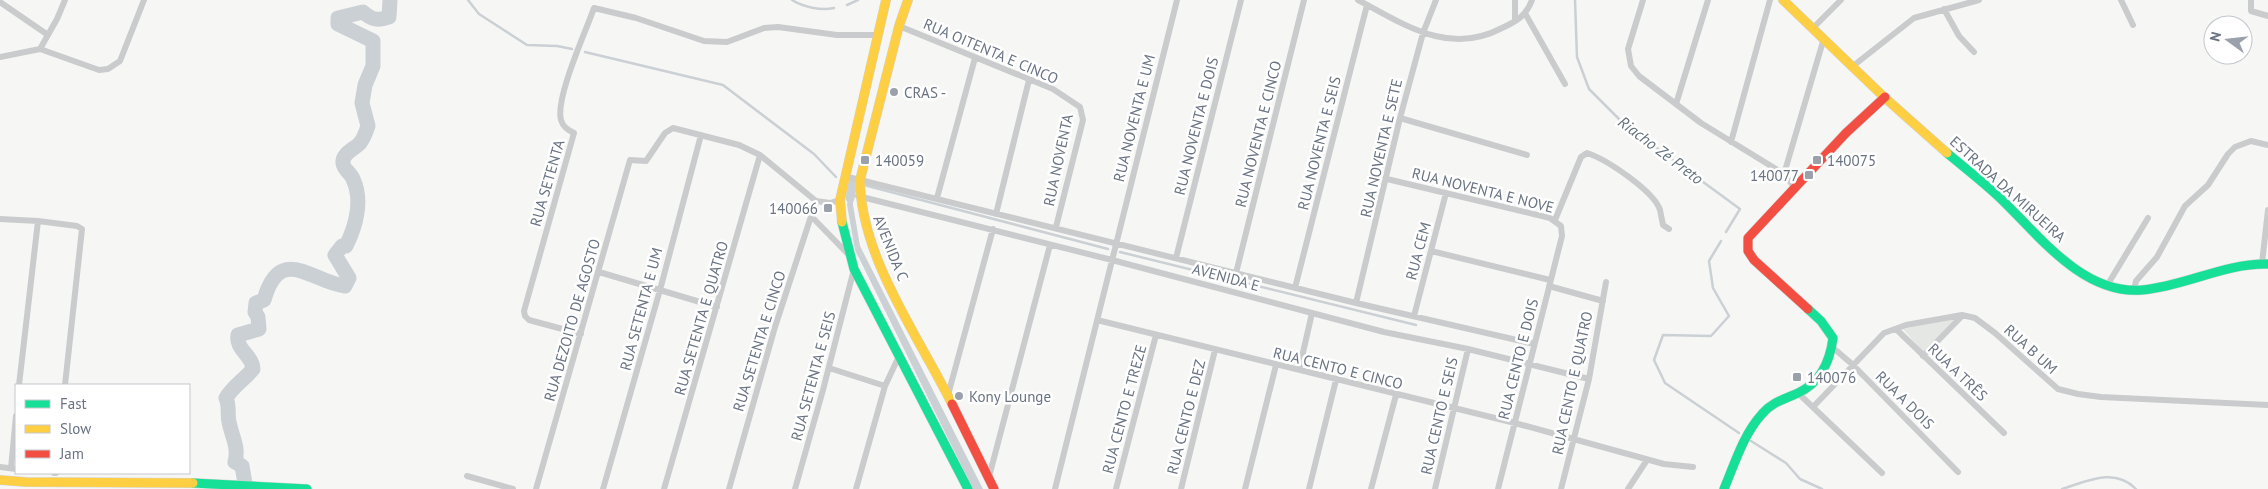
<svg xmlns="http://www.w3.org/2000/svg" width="2268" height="489" font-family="'PT Sans',sans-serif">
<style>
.green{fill:#e4e7e3}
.water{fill:#cbd0d4}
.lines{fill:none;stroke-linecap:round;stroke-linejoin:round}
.stream{stroke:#cbd0d4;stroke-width:2.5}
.canal{stroke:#cbd0d4;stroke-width:9}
.river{stroke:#cbd0d4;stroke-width:15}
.fast-casing{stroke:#d3d3d3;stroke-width:10}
.slow-casing{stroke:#d3d3d3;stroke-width:10}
.jam-casing{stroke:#d3d3d3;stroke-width:10}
.street{stroke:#cacbcc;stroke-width:6}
.fast{stroke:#16e098;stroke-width:9}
.slow{stroke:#ffcf43;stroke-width:9}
.jam{stroke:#f24e42;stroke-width:9}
.poi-dot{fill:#9aa1aa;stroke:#fff;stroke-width:2}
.labels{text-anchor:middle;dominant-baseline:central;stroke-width:5;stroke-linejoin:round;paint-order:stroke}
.street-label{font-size:15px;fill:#697382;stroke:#fff}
.poi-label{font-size:15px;fill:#697382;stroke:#fff;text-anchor:start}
.water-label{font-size:16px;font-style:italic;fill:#65737e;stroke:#fff}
</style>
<rect width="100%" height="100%" fill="#f6f6f5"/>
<path class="green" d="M1952,319L1954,321L1923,352L1903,329Z"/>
<path class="water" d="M850,185L854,187L853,205L860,246L983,489H973L855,250L847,205Z"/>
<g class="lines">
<path class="stream" d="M468,0L479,14L527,45L557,46L572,49
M792,0C803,7 821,11 834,8
M1575,0L1577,57L1589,89L1624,124L1740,209L1726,232
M847,5L858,0
M585,52L723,85L814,154L836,177
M864,185L1108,249
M1721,241L1709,261L1713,288L1729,316L1711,336L1663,335L1654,360L1665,383L1739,433
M1120,252L1416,325
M1751,441L1786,463L1800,479L1822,489
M2062,489C2087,481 2115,467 2136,489"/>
<path class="canal" d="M850,198L853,183"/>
<path class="river" d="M246,489L242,466L235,462C239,447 232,437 229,422C227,414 230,407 226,398C233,386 244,380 253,369C253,356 235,349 238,335L259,329L258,317L255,312L256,303L264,300C280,243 312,282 345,286L349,278L335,255L342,246H346C356,226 363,200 353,179C351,173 343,169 343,163C342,153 355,149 360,143C364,138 366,132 368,126L362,103L365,85L373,66V41L338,24V18L363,12C372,20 378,21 389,17L390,0"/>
<g class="fast-casing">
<path id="fast" d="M1947,153C1965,168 1983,182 1999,197C2038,234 2082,295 2142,290C2186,286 2224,263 2268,264
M842,222L854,269L968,489
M193,483L307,489
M1724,489C1735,463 1743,435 1762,414C1772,402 1785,399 1798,393C1820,383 1830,361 1833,338L1821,321L1808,309"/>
</g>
<g class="slow-casing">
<path id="slow" d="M908,0L899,26L860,180C861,258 918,335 952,404
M1783,0L1884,97L1947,153
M842,222L840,200L886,0
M0,480L26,482L193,483"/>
</g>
<g class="jam-casing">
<path id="jam" d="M1808,309L1754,260L1748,251V238L1846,133L1885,97
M952,404L994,489"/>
</g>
<path class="street" d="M1358,0C1405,25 1449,56 1502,28C1517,21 1526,16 1532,0
M1515,0V21
M1643,0L1628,49L1631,66L1639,76L1701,123L1784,174L1795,188
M2121,0L2133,25
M2251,0V11L2268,16
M0,2L48,35
M1944,9L1959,36L1974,52
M1526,15L1565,84
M899,26L1053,89L1080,107L1083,120L1056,227
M1813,28L1841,0
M40,49L57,19L65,0
M0,57L40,49L99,70L108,69L120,61L144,0
M1853,66L1914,18L1979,0
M1676,104L1708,0
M1400,118L1527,155
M1731,142L1770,0
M1784,174L1824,38
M844,176L1356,303L1534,344
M1387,179L1550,218L1561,226L1562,236L1498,489
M858,196L1112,260L1384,332L1468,349L1589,379
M937,198L975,58
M996,214L1029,80
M811,216L848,254
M0,219L38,221L77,226L82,229L65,385
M1555,220L1581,157L1587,153C1606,159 1654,191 1660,210C1661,215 1662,220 1663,225L1669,229
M1431,251L1550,280
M1176,258L1241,0
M2262,263L2268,210
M599,272L717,307
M1236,273L1304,0
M2108,284L2148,218
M1549,286L1603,301
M1295,288L1367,5
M2134,290L2136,281L2157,257L2185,206L2208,185L2228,154L2235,147L2251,141L2268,145
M1356,303L1400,118L1423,33L1436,0
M1414,316L1446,193
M1097,320L1515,423L1664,464L1693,467
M1896,329L2004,433
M581,334L529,320L525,316L524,311L574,133C568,130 563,127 561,120C555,98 586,31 594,8L636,18L704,41L727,42L764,28L778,27L837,35H876
M1832,347L1852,364L1958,472
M1923,356L1962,316
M829,368L885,386
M1299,370L1312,313
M19,385L38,221
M1798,393L1882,473
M948,395L993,229
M1813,407L1884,333L1906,325L1962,315L1975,318L1995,333L2058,389L2078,394L2101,397L2268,405
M0,467L16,469
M11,468L16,416
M54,473H56
M467,476L513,489
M989,477L1050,245
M536,489L630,160L646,161L665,133L673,128L739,145L760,155L816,201L830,203L840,200
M603,489L660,290L701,135
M664,489L760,155
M729,489L775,327L816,201
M795,489L823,390L854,269
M856,489L885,386L899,356
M1055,489L1177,0
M1116,489L1156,335
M1181,489L1215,350
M1245,489L1276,365
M1309,489L1336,380
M1371,489L1396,395
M1435,489L1468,349
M1561,489L1589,379L1606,282
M1628,489L1647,460"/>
<use href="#fast" class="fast"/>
<use href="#slow" class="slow"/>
<use href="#jam" class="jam"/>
</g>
<g class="poi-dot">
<circle cx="894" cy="92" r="5"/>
<rect x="860" y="155" width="10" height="10" rx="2.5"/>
<rect x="1812" y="155" width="10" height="10" rx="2.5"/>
<rect x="1804" y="170" width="10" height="10" rx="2.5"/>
<rect x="823" y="203" width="10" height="10" rx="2.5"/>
<rect x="1792" y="372" width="10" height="10" rx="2.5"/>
<circle cx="959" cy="396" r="5"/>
</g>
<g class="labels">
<g class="street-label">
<text transform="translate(991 51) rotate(23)">RUA OITENTA E CINCO</text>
<text transform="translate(1134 118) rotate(-76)">RUA NOVENTA E UM</text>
<text transform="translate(1196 126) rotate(-76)">RUA NOVENTA E DOIS</text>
<text transform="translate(1258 134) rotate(-76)">RUA NOVENTA E CINCO</text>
<text transform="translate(1319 143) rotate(-76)">RUA NOVENTA E SEIS</text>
<text transform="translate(1381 148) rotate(-77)">RUA NOVENTA E SETE</text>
<text transform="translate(1058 160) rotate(-78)">RUA NOVENTA</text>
<text transform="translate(547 183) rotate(-74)">RUA SETENTA</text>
<text transform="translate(2008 189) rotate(42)">ESTRADA DA MIRUEIRA</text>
<text transform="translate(1483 190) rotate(14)">RUA NOVENTA E NOVE</text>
<text transform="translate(891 248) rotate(68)">AVENIDA C</text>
<text transform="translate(1418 251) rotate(-75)">RUA CEM</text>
<text transform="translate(1226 277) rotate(15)">AVENIDA E</text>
<text transform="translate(641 309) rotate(-75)">RUA SETENTA E UM</text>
<text transform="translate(701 318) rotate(-74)">RUA SETENTA E QUATRO</text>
<text transform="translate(572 320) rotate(-74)">RUA DEZOITO DE AGOSTO</text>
<text transform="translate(759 341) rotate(-73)">RUA SETENTA E CINCO</text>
<text transform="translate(2031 349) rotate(42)">RUA B UM</text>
<text transform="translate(1518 359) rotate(-76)">RUA CENTO E DOIS</text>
<text transform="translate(1338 368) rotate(14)">RUA CENTO E CINCO</text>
<text transform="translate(1958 372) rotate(44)">RUA A TRÊS</text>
<text transform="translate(813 376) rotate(-75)">RUA SETENTA E SEIS</text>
<text transform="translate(1572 383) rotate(-78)">RUA CENTO E QUATRO</text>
<text transform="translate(1905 400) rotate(45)">RUA A DOIS</text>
<text transform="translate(1124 409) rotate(-75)">RUA CENTO E TREZE</text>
<text transform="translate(1439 416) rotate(-77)">RUA CENTO E SEIS</text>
<text transform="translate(1186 417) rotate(-76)">RUA CENTO E DEZ</text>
</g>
<g class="poi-label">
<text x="904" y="92">CRAS -</text>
<text x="875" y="160">140059</text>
<text x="1827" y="160">140075</text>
<text x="1799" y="175" text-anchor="end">140077</text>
<text x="818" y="208" text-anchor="end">140066</text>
<text x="1807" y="377">140076</text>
<text x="969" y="396">Kony Lounge</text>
</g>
<g class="water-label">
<text transform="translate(1661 150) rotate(37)">Riacho Zé Preto</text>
</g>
</g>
<rect x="15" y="384" width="175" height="90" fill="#ffffff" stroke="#c3c7cd"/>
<rect x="25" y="400" width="25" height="8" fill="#16e098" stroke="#c3c7cd"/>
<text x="60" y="409" font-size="15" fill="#697382">Fast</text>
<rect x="25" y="425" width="25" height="8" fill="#ffcf43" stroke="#c3c7cd"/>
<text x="60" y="434" font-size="15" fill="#697382">Slow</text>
<rect x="25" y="450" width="25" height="8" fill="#f24e42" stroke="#c3c7cd"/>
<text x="60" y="459" font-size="15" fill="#697382">Jam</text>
<g transform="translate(2228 40) rotate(285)"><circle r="24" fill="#ffffff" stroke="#c3c7cd"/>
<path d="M0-4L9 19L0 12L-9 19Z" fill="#9aa1aa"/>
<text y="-8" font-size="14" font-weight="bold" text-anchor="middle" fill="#697382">N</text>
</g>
</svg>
